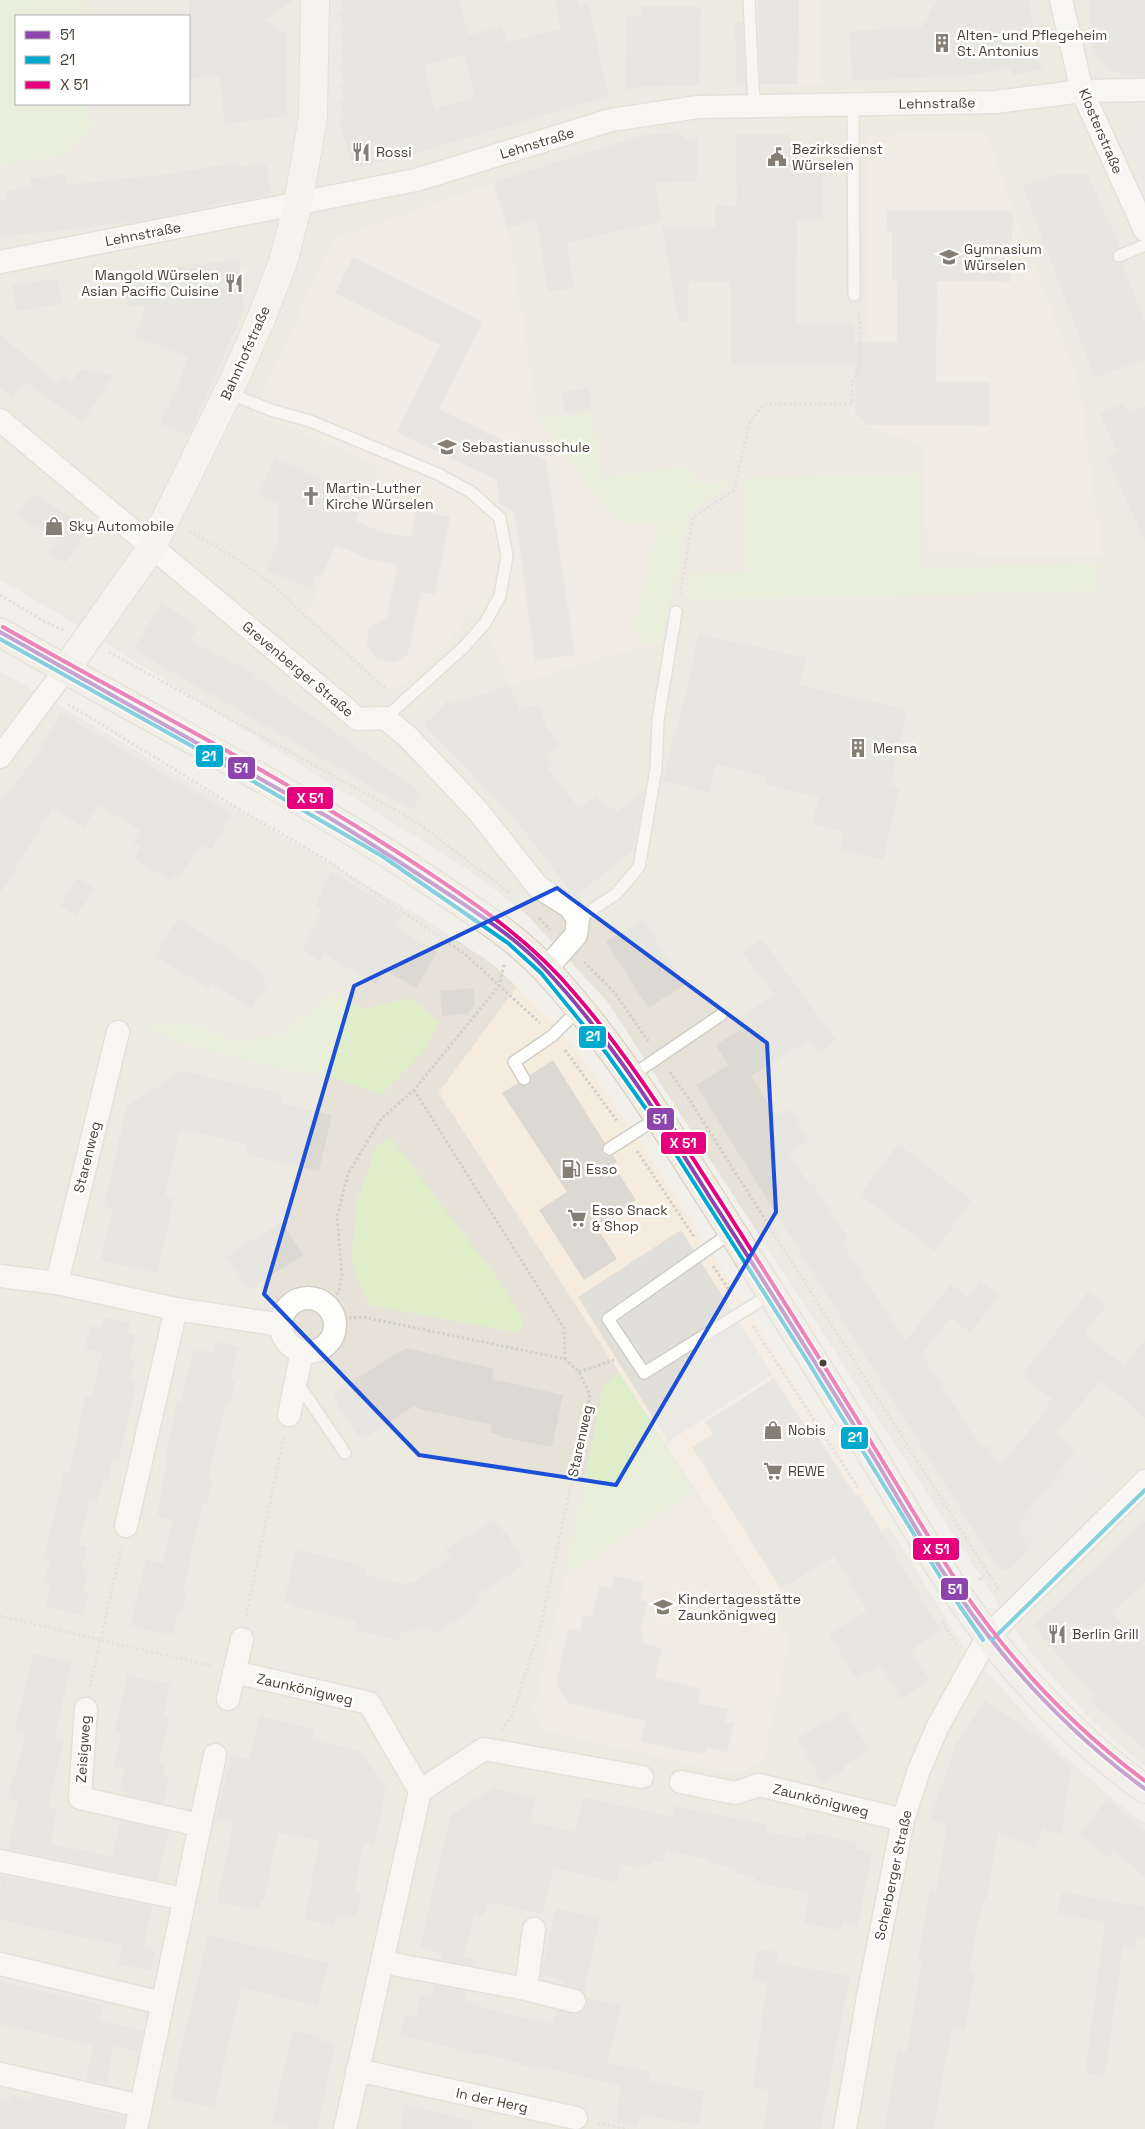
<svg xmlns="http://www.w3.org/2000/svg" width="1145" height="2129" font-family="'Space Grotesk',sans-serif">
<style>
.residential{fill:#e6e2d8;fill-rule:evenodd}
.commercial{fill:#f5ecde}
.education{fill:#ede7da}
.green{fill:#dfedcb}
.parking{fill:#e1dfda}
.building{fill:#dcd9d3;fill-rule:evenodd}
.lines{fill:none;stroke-linecap:round;stroke-linejoin:round}
.lane-casing{stroke:#d0cec8;stroke-width:14}
.street-casing{stroke:#d0cec8;stroke-width:25}
.secondary-casing{stroke:#d2cdc2;stroke-width:30}
.primary-casing{stroke:#d5ccb8;stroke-width:30}
.path{stroke:#d2d0ca;stroke-width:3;stroke-dasharray:2.5 2.5;stroke-linecap:butt}
.lane{stroke:#fdfdfc;stroke-width:11}
.street{stroke:#fdfdfc;stroke-width:22}
.secondary{stroke:#f7f5ef;stroke-width:28}
.primary{stroke:#f1ede4;stroke-width:28}
.bus-1-casing{stroke:#fff;stroke-width:8}
.bus-2-casing{stroke:#fff;stroke-width:8}
.bus-3-casing{stroke:#fff;stroke-width:8}
.bus-1{stroke:#8e44ad;stroke-width:4}
.bus-2{stroke:#00a9ce;stroke-width:4}
.bus-3{stroke:#e5007d;stroke-width:4}
.marked{fill:none;stroke:#1d4ed8;stroke-width:4;stroke-linejoin:round}
.bus-dot{fill:#494136;stroke:#fff;stroke-width:2}
.labels{text-anchor:middle;dominant-baseline:central;stroke-width:5;stroke-linejoin:round;paint-order:stroke}
.poi-label{font-size:14px;fill:#494136;stroke:#fff;text-anchor:start}
.street-label{font-size:14px;fill:#494136;stroke:#fff}
.line-badge{stroke:#fff;stroke-width:2}
.badge-label{font-size:14px;text-anchor:middle;font-weight:bold;fill:#fff}
</style>
<rect width="100%" height="100%" fill="#f2f0eb"/>
<path class="residential" d="M0,0H1145V1766L1092,1721L1027,1648L607,1001L526,914L473,873L64,617L0,580ZM16,16H189V104H16Z
M0,671L433,924L495,966L517,987L439,1093L765,1598L889,1526L963,1646L1059,1751L1109,1796L1145,1823V2129H0Z"/>
<path class="commercial" d="M517,987L571,1043L638,1140L889,1526L766,1598L439,1092Z"/>
<path class="education" d="M756,0H821L822,85L758,86Z
M985,132L1079,385L1103,556L927,553L924,445L861,425L848,408H854V380L866,379L868,135Z
M492,184L510,241L538,418L616,521L658,524L635,627L645,645L510,686L476,606L442,649L402,686L388,689L308,613L335,547L343,550L380,469L289,425L253,416L333,239Z
M694,1491L789,1638L764,1760L739,1775L541,1730L533,1712L566,1575Z"/>
<path class="green" d="M0,0L84,1L82,16H16V104H87L94,124L59,157L0,164Z
M592,415L600,478L691,466L693,483L731,484L689,512L661,642L645,645L635,627L658,524L616,521L538,418Z
M918,474L921,568L1098,564L1099,591L690,600V574L748,573L746,478Z
M332,994L364,1009L409,998L439,1022L424,1051L381,1095L338,1079L265,1065L173,1040L147,1027L190,1022L237,1043L282,1034Z
M390,1137L497,1278L523,1319L520,1333L369,1305L351,1261L357,1201L376,1148Z
M619,1372L694,1491L566,1575L603,1386Z"/>
<path class="parking" d="M1145,123V180H1142L1128,147V139L1134,127Z
M681,1230L772,1375L668,1442L578,1297Z
M1075,1451L1101,1480L1030,1549L1016,1526Z"/>
<path class="building" d="M189,0H295L265,19L287,34V116L225,124L219,75L189,79Z
M340,0H459L469,35L502,26L507,43L560,29L555,0H578L579,6L589,4L608,96L433,148L353,169L339,119L344,118L339,101L344,100L340,84L344,83L340,66L344,64L340,48L344,47L340,31L344,29L339,13L344,12ZM464,55L475,97L435,109L424,65Z
M758,0H799L798,84H760Z
M937,0H1028L1036,35L1022,36L1043,68L1013,75L1009,67L984,74L852,81L850,31L922,27Z
M1089,0H1145V77L1120,74L1106,66L1095,52L1090,36Z
M642,6L701,7L699,85L641,86L626,91L627,16H642Z
M735,22H743L745,84H736Z
M679,133L685,139L698,140L697,181L655,182L662,221L567,243L574,288L548,292L537,219L508,228L494,182L647,134Z
M789,134V140L823,173V221H797L796,324H854V342H897V281H892V231H887V210L1013,211L1010,282L937,281L936,382H990V426L867,425L855,413V365H731V282L689,281L687,322H679L662,227H715V205L737,206L736,135Z
M239,162L240,167L266,163L271,195L209,205V207L141,221L0,237V201L7,200L6,191L31,187L30,179L66,174L67,185L169,174Z
M1087,174L1120,246L1113,252L1112,258L1115,262L1122,263L1145,322V359L1095,378L1023,186L1054,175Z
M353,257L483,322L439,409L546,461L575,655L535,660L515,513L499,503L497,480L396,432L440,345L335,293Z
M239,260L244,309L188,436L160,423L177,388L188,356L135,337L146,305L127,307L123,272Z
M58,279L62,304L16,311L12,285Z
M0,334L57,384L62,377L71,383L79,371L85,370L113,375L82,422L25,382L12,397L0,387Z
M589,388L591,409L565,413L562,392Z
M1124,403L1128,413L1145,406V541L1107,457L1118,452L1100,414Z
M275,458L336,486L355,479L362,483L366,495L355,520L380,532L411,537L416,510L450,517L435,595L421,592L408,654L394,663L377,659L366,645L369,628L387,617L398,565L370,560L336,544L321,576L317,574L310,589L266,570L279,541V504L258,495Z
M31,493L77,521L71,531L82,537L66,563L49,553L58,540L17,516Z
M161,602L198,627L191,640L233,664L234,662L255,673L253,675L422,793L412,810L134,650Z
M699,634L806,658L800,685L907,710L890,785L900,788L883,860L840,850L844,831L812,824L819,797L764,784L766,776L716,764L709,792L663,781L674,735H676Z
M509,686L519,710L537,705L550,732L559,746L546,754L553,764L548,768L579,809L596,796L607,809L611,806L616,812L645,790L634,849L577,896L568,888L511,814L424,725L448,700L452,704Z
M61,713L232,814L211,850L202,844L179,878L174,875L170,880L134,859L141,847L133,843L140,830L98,805L84,828L52,808L0,894V802L36,757Z
M331,872L402,914L395,927L437,952L416,988L384,969L376,984L323,953L321,961L302,950L322,910L315,905Z
M77,878L94,888L77,916L60,906Z
M178,918L262,971L266,986L252,1008L212,984L209,989L155,956Z
M643,919L684,985L648,1008L606,942Z
M762,939L836,1040L818,1053L808,1041L751,1076L777,1116L790,1109L809,1140L789,1153L809,1185L813,1183L848,1239L842,1242L905,1342L951,1284L968,1297L980,1281L999,1296L970,1333L951,1318L922,1354L982,1449L987,1445L1000,1466L1049,1407L1047,1405L1052,1399L1022,1375L1088,1291L1107,1304L1084,1334L1124,1365L1145,1340V1419L1127,1401L1101,1381L1055,1433L1075,1451L1016,1526L1030,1549L1008,1571L998,1569L696,1085L728,1065L716,1045L741,1029L735,1020L774,995L743,953Z
M474,988L475,1005L467,1014L442,1016L440,991Z
M553,1060L605,1143L602,1146V1153L606,1156L613,1155L617,1162L613,1165L636,1200L596,1226L617,1259L584,1280L539,1210L567,1192L502,1093L518,1083L524,1086L528,1085L531,1079L530,1075Z
M182,1071L282,1094L280,1103L332,1115L319,1171L245,1154L247,1144L180,1129L165,1196L174,1198L157,1273L101,1260L113,1208L104,1206L127,1106Z
M898,1144L972,1200L935,1251L860,1195Z
M282,1222L303,1255L248,1290L227,1256Z
M104,1317L131,1323L128,1334L135,1335L130,1358L136,1359L130,1380L136,1382L119,1460L113,1459L108,1481L103,1479L97,1502L90,1500L79,1545L87,1546L82,1569L88,1570L83,1591L88,1593L83,1615L45,1607L50,1584L44,1583L50,1561L44,1560L64,1471L70,1472L85,1397L91,1398L102,1352L85,1348L91,1325L102,1328Z
M216,1342L238,1347L231,1380L235,1381L230,1405L225,1404L208,1480L213,1481L207,1504L203,1503L183,1590L187,1591L182,1614H178L173,1635L130,1626L146,1559L163,1563L173,1520L157,1516L167,1462L165,1461L177,1401L181,1402L194,1349L213,1353Z
M406,1348L494,1369L492,1379L563,1395L552,1447L501,1437V1435L490,1433L492,1425L419,1409L414,1406L368,1436L367,1434L360,1438L339,1408L340,1407L332,1393Z
M774,1378L806,1427L810,1424L856,1496L859,1494L941,1631L911,1650L930,1681L901,1699L880,1664L856,1679L829,1634L867,1611L835,1557L781,1589L692,1447L713,1434L705,1422Z
M495,1519L504,1533L506,1532L524,1564L511,1572L512,1574L476,1596L480,1603L474,1607L475,1609L434,1634L430,1627L401,1633L399,1640L355,1630L357,1621L290,1605V1603L284,1602L296,1550L353,1563V1565L366,1568L364,1575L402,1584L413,1582L451,1558L445,1550Z
M1145,1521V1582L1112,1613L1145,1646V1749L1089,1701L1094,1696L1033,1626Z
M614,1576L644,1583L640,1600L647,1602L640,1631L644,1632L642,1643L662,1648L655,1678L701,1688L697,1703L728,1709L725,1722L734,1723L727,1752L707,1748L705,1755L641,1742L646,1721L568,1703L556,1684L569,1628L580,1631L583,1615L592,1617L600,1586L611,1589Z
M33,1653L72,1662L54,1738L64,1741L48,1808L57,1810L50,1844L112,1856L121,1821L159,1829L168,1833L157,1880L8,1849L19,1801L8,1799L13,1776L15,1777L26,1732L15,1730Z
M127,1675L170,1684L163,1717L169,1718L159,1763L166,1764L163,1777L169,1778L164,1804L127,1795V1792L120,1790L125,1768L114,1766L122,1734L115,1733Z
M985,1700L1040,1739L1071,1767L1061,1836L1043,1828L1034,1848L998,1832L986,1901L983,1900L969,1971L975,1973L965,2030L952,2027L933,2129H884L898,2051L906,2053L922,1963L917,1962L930,1891L936,1892L947,1825L930,1819L957,1742Z
M846,1711L869,1751L845,1765L843,1771L823,1783L797,1738Z
M259,1716L315,1729L312,1740L362,1752L386,1790L374,1845L364,1843L354,1891L361,1892L356,1918L336,1914L334,1925L305,1919L319,1841L278,1832L264,1899H262L259,1910L217,1902L234,1822L216,1818L231,1755L249,1759Z
M494,1788L536,1798L530,1822L575,1832L583,1797L672,1817L675,1806L767,1825L766,1832L805,1839L806,1832L857,1842L856,1849L872,1852L858,1926L842,1922L841,1930L804,1923L809,1893L754,1882L755,1877L736,1873L737,1869L708,1862L709,1860L666,1850L663,1862L651,1860L650,1866L638,1864L637,1868L621,1864L617,1882L553,1868L543,1914L487,1902L484,1916L474,1913L464,1957L474,1959L472,1966L441,1960L443,1953L420,1947L450,1816Z
M1107,1799L1145,1831V1877L1114,1851L1109,1858L1079,1835Z
M1,1875L152,1906L144,1948L155,1950L151,1971L118,1964L122,1945L0,1920Z
M1062,1892L1145,1907V1938L1138,1936L1134,1948L1123,1945L1105,2076L1085,2074L1105,1922L1058,1914Z
M556,1908L600,1918L585,1985H587L585,1995L578,1988L563,1985L564,1980L541,1975Z
M208,1935L328,1963L318,2006L241,1988L214,2108L170,2098Z
M758,1949L779,1952L777,1963L850,1976L820,2129H763L769,2090L753,2087L767,1983L752,1979Z
M0,1982L103,2005L99,2021L143,2031L138,2052L114,2046L106,2084L86,2080L94,2045L0,2024Z
M435,1985L466,1991L464,2000L482,2008L553,2024L557,2010L578,2013L583,2010L587,2005V1998L622,2005L607,2064L651,2071L649,2082L704,2091L699,2125L640,2115L638,2126L616,2123L621,2086L545,2068V2070L521,2065L522,2063L478,2053V2055L454,2050L455,2048L400,2035L405,2014L416,2017L421,1994L433,1996Z
M293,2031L320,2037V2040L335,2044L317,2129H288L289,2126L272,2122Z
M11,2095L32,2100L33,2096L100,2110L99,2112L125,2118L123,2129H0V2098L9,2101Z
M404,2105L472,2121V2129H401Z"/>
<g class="lines">
<g class="lane-casing">
<path id="lane" d="M749,0L754,106
M853,104L854,295
M1119,256L1145,245
M228,393L271,410L310,421L438,474L471,492L500,518L507,557L500,596L485,623L464,647L385,718
M578,919L616,894L639,867L656,769L658,720L676,612
M631,1076L721,1015
M524,1079L514,1062L552,1036L579,1009
M609,1149L659,1117
M732,1232L608,1319L644,1373L771,1294
M297,1382L345,1453"/>
</g>
<g class="street-casing">
<path id="street" d="M1061,0L1082,91L1145,230
M0,262L416,180L611,120L698,107L996,102L1082,91L1145,90
M0,420L358,719L385,718L407,736L478,811L538,887L570,907L578,919L576,935L546,969
M0,757L66,669
M0,1276L57,1283L176,1309L282,1325
M57,1283L118,1032
M281 1325a27 27 0 1 1 54 0a27 27 0 1 1-54 0Z
M289,1415L302,1351
M126,1526L176,1309
M234,1672L369,1703L420,1791L484,1749L642,1777
M228,1699L242,1639
M86,1709L80,1798L199,1825
M681,1782L735,1793L759,1785L903,1820
M0,1861L184,1899
M382,1962L526,1989L574,2001
M0,1964L162,2003
M526,1989L534,1929
M357,2070L576,2118
M0,2074L141,2106
M136,2129L215,1755
M345,2129L420,1791
M845,2129L868,1997L903,1820L919,1770L938,1726L988,1636L1145,1481"/>
</g>
<g class="secondary-casing">
<path id="secondary" d="M66,669L152,547L235,378L261,319L283,262L298,204L313,117L315,0"/>
</g>
<g class="primary-casing">
<path id="primary" d="M0,632C144,717 296,790 434,884C473,911 514,935 546,970C613,1042 664,1125 717,1208C769,1290 821,1372 872,1455C910,1517 945,1582 990,1638C1035,1695 1086,1747 1145,1789"/>
</g>
<path class="path" d="M189,531L230,555L270,582L304,615L388,691
M680,594L693,517L734,490L750,422L764,404H852V382L859,371L860,322L858,313
M0,595L45,622L63,630
M109,652L417,822L510,893
M68,704L232,805L325,859L465,954L540,1023
M539,918L550,930
M584,962L614,992L649,1042
M565,1050L617,1121
M670,1072L689,1099L1000,1592
M414,1090L564,1328L565,1359
M637,1151L695,1238
M713,1266L733,1296
M328,1307L339,1291L342,1275L337,1217L348,1174L381,1119L414,1090L499,986L504,965
M334,1319L363,1317L565,1359L579,1372L590,1395L540,1629L511,1718L502,1729
M753,1326L859,1489
M579,1372L614,1360
M979,1580L988,1572
M0,1616L211,1666
M246,1616L284,1436
M942,1621L956,1644
M90,1687L121,1549
M598,2123L628,2129"/>
<use href="#lane" class="lane"/>
<use href="#street" class="street"/>
<use href="#secondary" class="secondary"/>
<use href="#primary" class="primary"/>
<g class="bus-1-casing">
<path id="bus-1" d="M0,632L328,817C371,843 412,870 453,897C486,919 518,940 545,969C610,1038 661,1119 711,1199C766,1284 820,1370 873,1456C901,1502 927,1550 958,1594C1009,1669 1072,1735 1145,1789"/>
</g>
<g class="bus-2-casing">
<path id="bus-2" d="M0,639L206,754L382,856L508,943L541,973L607,1054L654,1120L805,1357L944,1583L983,1640
M992,1640L1145,1490"/>
</g>
<g class="bus-3-casing">
<path id="bus-3" d="M3,627C138,704 278,774 408,859C471,901 527,936 576,995C632,1060 677,1134 724,1207C774,1286 825,1366 874,1447C903,1494 931,1543 962,1589C1012,1663 1074,1728 1145,1781"/>
</g>
<use href="#bus-1" class="bus-1"/>
<use href="#bus-2" class="bus-2"/>
<use href="#bus-3" class="bus-3"/>
</g>
<path d="M0 0H1145V2129H0ZM557,888L767,1043L776,1212L616,1485L419,1455L264,1294L354,986Z" fill="#f2f0eb" fill-opacity=".55" fill-rule="evenodd"/>
<path class="marked" d="M557,888L767,1043L776,1212L616,1485L419,1455L264,1294L354,986Z"/>
<defs>
<g id="building-bare" transform="scale(1.5)"><path d="M-4-6H4V6H1V3H-1V6H-4ZM-2.5-4.3h1.7v1.8h-1.7ZM.8-4.3h1.7v1.8H.8ZM-2.5-1h1.7V.8h-1.7ZM.8-1h1.7V.8H.8Z" fill="#847e75" stroke="#fff" stroke-width="2.5" paint-order="stroke"/></g>
<g id="restaurant-bare" transform="scale(1.5)"><path d="M-5-6h1v4h1v-4h1v4h1v-4h1v5L-1.5 .5V6h-2V.5L-5-1ZM5-6V6H3V1.5H1.5Q1.5-4 5-6Z" fill="#847e75" stroke="#fff" stroke-width="2.5" paint-order="stroke"/></g>
<g id="civic-bare" transform="scale(1.5)"><path d="M-.6-6.5H3V-4.5H.6V-3L4-1V1h2V6H-6V1h2V-1L-.6-3ZM-1.2 2.5V6h2.4V2.5Z" fill="#847e75" stroke="#fff" stroke-width="2.5" paint-order="stroke"/></g>
<g id="school-bare" transform="scale(1.5)"><path d="M0-5L7-2L0 1L-7-2ZM-4 1L0 2.5L4 1V4Q0 6-4 4Z" fill="#847e75" stroke="#fff" stroke-width="2.5" paint-order="stroke"/></g>
<g id="church-bare" transform="scale(1.5)"><path d="M-1.2-6h2.4v3.5h3.3v2.4h-3.3V6h-2.4V-.1h-3.3v-2.4h3.3Z" fill="#847e75" stroke="#fff" stroke-width="2.5" paint-order="stroke"/></g>
<g id="shop-bare" transform="scale(1.5)"><path d="M-5-2.5h2.3a2.7 3.5 0 0 1 5.4 0H5L5.5 6h-11ZM-1.5-2.5h3a1.5 2.3 0 0 0-3 0Z" fill="#847e75" stroke="#fff" stroke-width="2.5" paint-order="stroke"/></g>
<g id="fuel-bare" transform="scale(1.5)"><path d="M-5.5-6h7V0h2V4h1.3V-2.5L3-4.5l.8-.8L6-3V5H2.5V1h-1V6h-7ZM-4.2-4.7v3.2H.2V-4.7Z" fill="#847e75" stroke="#fff" stroke-width="2.5" paint-order="stroke"/></g>
<g id="supermarket-bare" transform="scale(1.5)"><path d="M-6-5.5h2.5l.6 2H6L4.5 2H-2.5L-4.4-4H-6ZM-1.5 3.2a1.3 1.3 0 1 0 .1 0ZM3 3.2a1.3 1.3 0 1 0 .1 0Z" fill="#847e75" stroke="#fff" stroke-width="2.5" paint-order="stroke"/></g>
</defs>
<g fill-rule="evenodd">
<use href="#building-bare" x="942" y="43"/>
<use href="#restaurant-bare" x="361" y="152"/>
<use href="#civic-bare" x="777" y="157"/>
<use href="#school-bare" x="949" y="257"/>
<use href="#restaurant-bare" x="234" y="283"/>
<use href="#school-bare" x="447" y="447"/>
<use href="#church-bare" x="311" y="496"/>
<use href="#shop-bare" x="54" y="526"/>
<use href="#building-bare" x="858" y="748"/>
<use href="#fuel-bare" x="571" y="1169"/>
<use href="#supermarket-bare" x="577" y="1218"/>
<use href="#shop-bare" x="773" y="1430"/>
<use href="#supermarket-bare" x="773" y="1471"/>
<use href="#school-bare" x="663" y="1607"/>
<use href="#restaurant-bare" x="1057" y="1634"/>
</g>
<circle class="bus-dot" cx="823" cy="1363" r="4.5"/>
<g class="labels">
<g class="poi-label">
<text x="957" y="35">Alten- und Pflegeheim<tspan x="957" dy="16">St. Antonius</tspan></text>
<text x="792" y="149">Bezirksdienst<tspan x="792" dy="16">Würselen</tspan></text>
<text x="376" y="152">Rossi</text>
<text x="964" y="249">Gymnasium<tspan x="964" dy="16">Würselen</tspan></text>
<text x="219" y="275" text-anchor="end">Mangold Würselen<tspan x="219" dy="16">Asian Pacific Cuisine</tspan></text>
<text x="462" y="447">Sebastianusschule</text>
<text x="326" y="488">Martin-Luther<tspan x="326" dy="16">Kirche Würselen</tspan></text>
<text x="69" y="526">Sky Automobile</text>
<text x="873" y="748">Mensa</text>
<text x="586" y="1169">Esso</text>
<text x="592" y="1210">Esso Snack<tspan x="592" dy="16">&amp; Shop</tspan></text>
<text x="788" y="1430">Nobis</text>
<text x="788" y="1471">REWE</text>
<text x="678" y="1599">Kindertagesstätte<tspan x="678" dy="16">Zaunkönigweg</tspan></text>
<text x="1072" y="1634">Berlin Grill</text>
</g>
<g class="street-label">
<text transform="translate(937 103) rotate(-1)">Lehnstraße</text>
<text transform="translate(1101 131) rotate(67)">Klosterstraße</text>
<text transform="translate(537 143) rotate(-17)">Lehnstraße</text>
<text transform="translate(143 234) rotate(-11)">Lehnstraße</text>
<text transform="translate(245 353) rotate(-66)">Bahnhofstraße</text>
<text transform="translate(298 669) rotate(40)">Grevenberger Straße</text>
<text transform="translate(87 1157) rotate(-76)">Starenweg</text>
<text transform="translate(580 1441) rotate(-78)">Starenweg</text>
<text transform="translate(305 1689) rotate(13)">Zaunkönigweg</text>
<text transform="translate(83 1749) rotate(-86)">Zeisigweg</text>
<text transform="translate(821 1800) rotate(14)">Zaunkönigweg</text>
<text transform="translate(893 1875) rotate(-78)">Scherberger Straße</text>
<text transform="translate(492 2100) rotate(12)">In der Herg</text>
</g>
</g>
<g class="line-badge">
<rect x="195" y="744" width="29" height="24" rx="5" fill="#00a9ce"/>
<rect x="227" y="756" width="29" height="24" rx="5" fill="#8e44ad"/>
<rect x="286" y="786" width="48" height="24" rx="5" fill="#e5007d"/>
<rect x="578" y="1025" width="29" height="24" rx="5" fill="#00a9ce"/>
<rect x="646" y="1107" width="29" height="24" rx="5" fill="#8e44ad"/>
<rect x="660" y="1131" width="47" height="24" rx="5" fill="#e5007d"/>
<rect x="840" y="1426" width="29" height="24" rx="5" fill="#00a9ce"/>
<rect x="912" y="1537" width="48" height="24" rx="5" fill="#e5007d"/>
<rect x="940" y="1577" width="29" height="24" rx="5" fill="#8e44ad"/>
</g>
<g class="badge-label">
<text x="209" y="761">21</text>
<text x="241" y="773">51</text>
<text x="310" y="803">X 51</text>
<text x="593" y="1041">21</text>
<text x="660" y="1124">51</text>
<text x="683" y="1148">X 51</text>
<text x="855" y="1442">21</text>
<text x="936" y="1554">X 51</text>
<text x="955" y="1594">51</text>
</g>
<rect x="15" y="15" width="175" height="90" fill="#ffffff" stroke="#b6b3af"/>
<rect x="25" y="31" width="25" height="8" fill="#8e44ad" stroke="#b6b3af"/>
<text x="60" y="40" font-size="15" fill="#494136">51</text>
<rect x="25" y="56" width="25" height="8" fill="#00a9ce" stroke="#b6b3af"/>
<text x="60" y="65" font-size="15" fill="#494136">21</text>
<rect x="25" y="81" width="25" height="8" fill="#e5007d" stroke="#b6b3af"/>
<text x="60" y="90" font-size="15" fill="#494136">X 51</text>
</svg>
